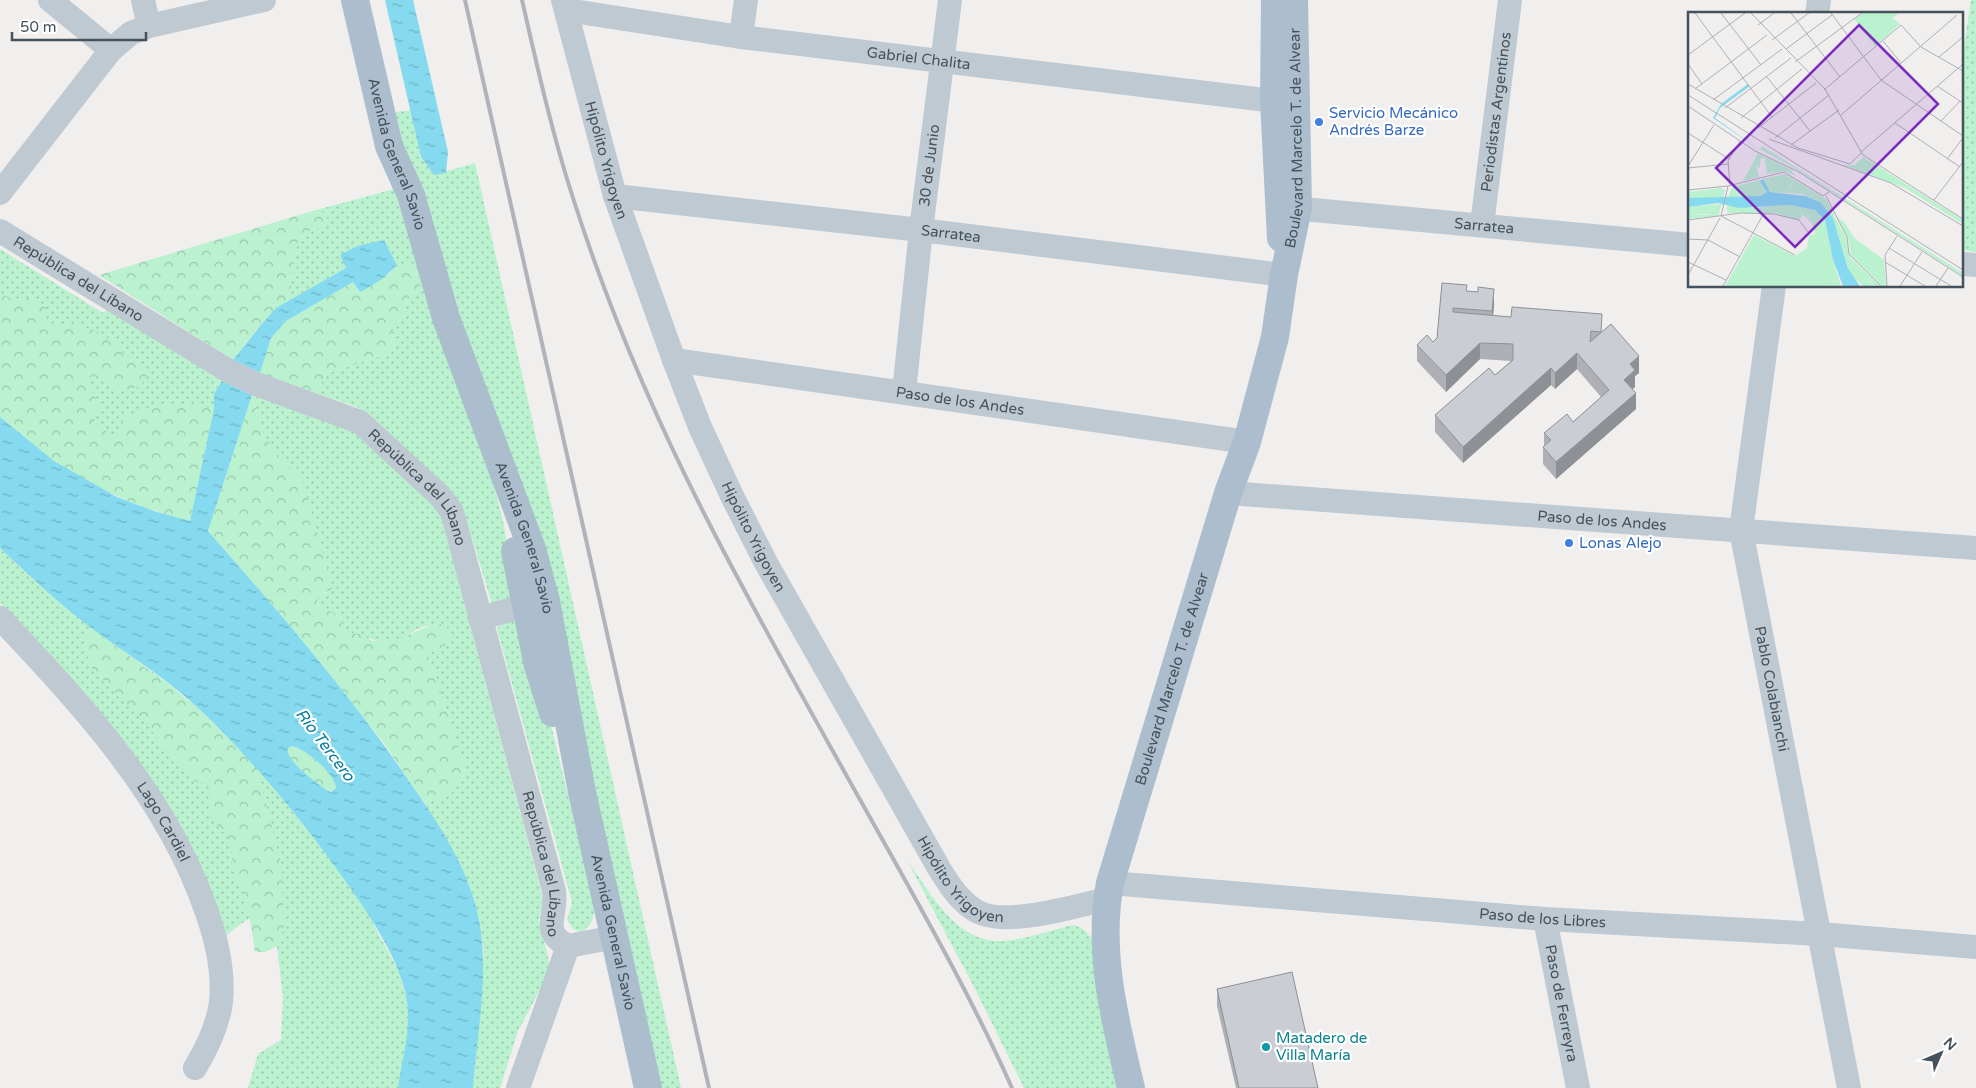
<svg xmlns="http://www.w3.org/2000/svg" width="1976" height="1088" font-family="'Varela Round',sans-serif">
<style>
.green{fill:url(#green-dots)}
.forest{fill:url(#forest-crowns)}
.water{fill:url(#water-ripples);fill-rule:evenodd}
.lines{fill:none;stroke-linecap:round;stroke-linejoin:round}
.minor{stroke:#bec9d1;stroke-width:24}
.major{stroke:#acbece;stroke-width:28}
.rail{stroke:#b0b3b9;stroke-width:4}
.wall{fill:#aeb0b5}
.shaded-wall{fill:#8d9094}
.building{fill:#cacdd3;stroke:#8d9094}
.shop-dot{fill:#3f7fe0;stroke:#fff;stroke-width:2}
.culture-dot{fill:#0f9aa8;stroke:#fff;stroke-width:2}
.labels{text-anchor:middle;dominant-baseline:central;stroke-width:4.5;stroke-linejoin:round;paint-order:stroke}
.street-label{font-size:15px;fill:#45525c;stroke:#fff}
.shop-label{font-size:15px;fill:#366cbe;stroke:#fff;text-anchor:start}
.culture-label{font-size:15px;fill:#0d838f;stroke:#fff;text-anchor:start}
.water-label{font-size:16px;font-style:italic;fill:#07809e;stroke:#fff}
.inset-road{fill:none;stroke:#acb0b4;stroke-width:1}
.view{fill:#7b2cbf;fill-opacity:0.15;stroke:#7b2cbf;stroke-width:2.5}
.inset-edge{fill:none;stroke:#45525c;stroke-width:2.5}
</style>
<defs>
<pattern id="green-dots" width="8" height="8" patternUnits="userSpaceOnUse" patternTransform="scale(1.25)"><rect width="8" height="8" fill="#baf1cf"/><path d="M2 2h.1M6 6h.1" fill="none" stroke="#99c6ab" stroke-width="1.8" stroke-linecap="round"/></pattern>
<pattern id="forest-crowns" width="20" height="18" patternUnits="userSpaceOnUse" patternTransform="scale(1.25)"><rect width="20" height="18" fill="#baf1cf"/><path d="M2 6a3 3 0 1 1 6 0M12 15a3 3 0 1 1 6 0" fill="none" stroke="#99c6ab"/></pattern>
<pattern id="water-ripples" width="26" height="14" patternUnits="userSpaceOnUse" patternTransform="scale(1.25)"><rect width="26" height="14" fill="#85daef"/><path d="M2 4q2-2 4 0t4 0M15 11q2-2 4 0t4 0" fill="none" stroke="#6fb3c5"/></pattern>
</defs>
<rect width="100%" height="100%" fill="#f1eeee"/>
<path class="green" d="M1971,0H1976V252L1962,250V60Z
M411,110L421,157L434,175L475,163L681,1088H661L628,934L595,792L467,343L406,161L395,112Z
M394,189L427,289L475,418L502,516L517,596L492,604L465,515L420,463L370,415L357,407L316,393L327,373L391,353L395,346L392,332L404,315L408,298L418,281L416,273L412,267L397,265L384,240L341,255L346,268L289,301L297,243L307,232L323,226L325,213L309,212Z
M0,249L103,313L107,309L222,381L214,394V409L194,501L0,367Z
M252,395L343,426L354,432L428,499L441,516L543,899L539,920L550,966L545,980L518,1031L500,1088H473C476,1051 481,1014 482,977C483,967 484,956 483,946C478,893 452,847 424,802C453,797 451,795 466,771L428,654L445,646L450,635L446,626C439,626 432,625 426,626C415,628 406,638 395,641C375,645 365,634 346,633C339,607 329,616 315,599L328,592L275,451L262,431Z
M0,548L27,574L93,629L173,687L257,767L326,854L365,908L399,972L407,1000L409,1021L407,1047L398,1088H248L258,1054L281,1040L283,997L272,905L239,925L226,936L52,659L0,603Z
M517,619L548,713L594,902C595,914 593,926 581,932L573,929L567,920L572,902L497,629L499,625Z
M907,860C930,892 956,943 1002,941C1023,940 1051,930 1073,925C1082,927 1086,931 1092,939L1120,1088H1024L974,987Z"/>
<path class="forest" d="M309,212L326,213L328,216L323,226L307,232L297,243L289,301C265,315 250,338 233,360L99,275Z
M397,265L412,267L417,273L421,288L408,298L404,315L392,332L395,346L391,353L327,373L316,393L260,373L271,338L286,321L354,281L359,292L390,273Z
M0,294L17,302L29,298L46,307L47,323L77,325L95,331L117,343L124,355L140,362L147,375L140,387C115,392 114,391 94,375L87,379L99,406L94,422L113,437L121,433V419C152,403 181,400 214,409L190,522C142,508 95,490 54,461C35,447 18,431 0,417Z
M252,395L262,431L275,451L303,482L332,585L333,588L316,599C328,616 339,607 346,633L360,634L372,641H394L436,623L446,626L450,635L445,646L428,654L466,771C451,795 453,797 424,802L383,742L313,653L208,531Z
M93,629L196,706L257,767L282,868L284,928L277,946L265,952H255L249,914L232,867V846L227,836L210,817L208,799L214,785L196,782L172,757L142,719L93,670L85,650L86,635Z
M292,746C309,750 330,771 337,786L334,790L328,791C317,784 294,767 288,756C286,752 287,752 288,748Z"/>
<path class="water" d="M385,0H413L448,152L446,173L434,175L421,157Z
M384,240L397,265C386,277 374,285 360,292L353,282L286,321L271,338L260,373L233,360L260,326L276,308L346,268L340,255L357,246Z
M222,381L252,395L208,531C277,610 346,689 405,775C434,817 465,861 477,911C491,967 477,1032 473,1088H398C402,1059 411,1032 407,1002C402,963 369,914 346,882C301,819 253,760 197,707C166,678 128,655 94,630C61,605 30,577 0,548V417L54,461L117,497L157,512L190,521L214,409V394ZM292,746C305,748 336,775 336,788L331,792L328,791C318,784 284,760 288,748Z"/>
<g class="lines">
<g class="minor">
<path d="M50,0L111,50"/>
<path d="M143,0L149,26"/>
<path id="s1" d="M563,0L615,196L674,360L700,427L732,496L766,563L940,870C950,886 961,903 978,912C1007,927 1076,906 1107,899"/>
<path id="s2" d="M566,10L741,37L1274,101"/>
<path d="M1817,14L1819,0"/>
<path d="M741,37L746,0"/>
<path d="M0,193L111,50L131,33L149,26L264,0"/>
<path id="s3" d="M615,196L921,230L1284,275"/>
<path id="s4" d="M1281,207L1690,245"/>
<path id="s5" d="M1482,225L1510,0"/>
<path id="s6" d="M0,231L227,370L256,384L360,422L440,496L451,510L454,519L554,891C558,916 539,931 568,946L615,937"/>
<path d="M1962,264L1976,265"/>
<path id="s7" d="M1774,286L1741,530L1849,1088"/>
<path id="s8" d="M674,360L1247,442"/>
<path id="s9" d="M904,392L921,230L950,0"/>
<path id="s10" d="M1228,493L1976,548"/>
<path id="s11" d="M0,618C82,705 168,797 207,913C217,941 224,971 221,1002C218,1026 207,1048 195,1068"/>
<path d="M480,618L544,601"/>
<path id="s12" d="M1110,883L1545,919L1819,934L1976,947"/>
<path id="s13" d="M1545,919L1578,1088"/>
<path d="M518,1088L568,946"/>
</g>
<g class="major">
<path id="s14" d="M355,0L389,146L411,195L446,318L532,549L546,601L582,792L648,1088"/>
<path d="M1275,0L1274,101L1281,238"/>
<path d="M515,551L538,666L553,713"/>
<path id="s15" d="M1131,1088C1115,1021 1097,951 1110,883L1228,493L1247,442L1275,337L1284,275L1298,208L1294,0"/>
</g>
<path class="rail" d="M465,0L709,1088
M522,0C537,66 552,133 573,198C609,311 656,420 710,525C767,636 829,744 890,853C933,930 976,1007 1012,1088"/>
</g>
<path class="wall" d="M1442,283L1467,291L1494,305L1493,315L1602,332L1639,373L1635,376V387L1632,389L1636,409L1556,479L1543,464V447L1544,446V433L1573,422L1601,397L1577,369L1555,389L1551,385L1463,463L1435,432V415L1495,375L1511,361L1480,359L1446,392L1417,361V345L1433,342L1437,338Z
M1217,989L1318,1088H1236L1217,1006Z"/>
<path class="shaded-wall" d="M1494,289V305L1492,328V311Z
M1480,343V359L1446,392V375Z
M1577,353V369L1555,389V373Z
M1639,356V373L1635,376V387L1624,396V380L1630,364Z
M1551,368V385L1463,463V447Z
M1636,393V409L1556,479V462Z"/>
<path class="building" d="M1442,283L1467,285L1466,291L1478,292V287L1494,289L1492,311L1453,308V312L1511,317L1512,307L1602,314L1601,332L1591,331L1590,342L1611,324L1639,356L1630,364L1635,370L1624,380L1636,393L1556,462L1543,447L1551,440L1544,433L1567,414L1573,422L1609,390L1577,353L1555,373L1551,368L1463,447L1435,415L1489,368L1495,375L1513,360V344L1480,343L1446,375L1417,345L1427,335L1433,342L1437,338Z
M1292,972L1318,1088H1239L1217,989Z"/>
<g class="shop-dot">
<circle cx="1319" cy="122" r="5"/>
<circle cx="1569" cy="543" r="5"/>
</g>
<circle class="culture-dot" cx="1266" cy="1047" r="5"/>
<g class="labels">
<g class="street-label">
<text stroke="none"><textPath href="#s2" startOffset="356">Gabriel Chalita</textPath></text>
<text stroke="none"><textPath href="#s5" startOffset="114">Periodistas Argentinos</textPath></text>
<text stroke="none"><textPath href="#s15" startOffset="979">Boulevard Marcelo T. de Alvear</textPath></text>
<text stroke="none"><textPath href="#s14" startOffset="160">Avenida General Savio</textPath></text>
<text stroke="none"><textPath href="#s1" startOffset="166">Hipólito Yrigoyen</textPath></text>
<text stroke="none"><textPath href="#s9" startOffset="228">30 de Junio</textPath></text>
<text stroke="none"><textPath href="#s4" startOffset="204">Sarratea</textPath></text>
<text stroke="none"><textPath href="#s3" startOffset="338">Sarratea</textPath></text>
<text stroke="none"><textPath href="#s6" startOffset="92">República del Líbano</textPath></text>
<text stroke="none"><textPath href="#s8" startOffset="289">Paso de los Andes</textPath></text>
<text stroke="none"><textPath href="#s6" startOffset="498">República del Líbano</textPath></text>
<text stroke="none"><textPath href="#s10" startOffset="375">Paso de los Andes</textPath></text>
<text stroke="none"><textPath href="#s1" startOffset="571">Hipólito Yrigoyen</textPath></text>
<text stroke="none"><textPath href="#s14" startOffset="565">Avenida General Savio</textPath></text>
<text stroke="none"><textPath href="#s15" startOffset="421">Boulevard Marcelo T. de Alvear</textPath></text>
<text stroke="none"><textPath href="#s7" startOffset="408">Pablo Colabianchi</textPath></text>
<text stroke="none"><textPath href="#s11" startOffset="262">Lago Cardiel</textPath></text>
<text stroke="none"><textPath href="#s6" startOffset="902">República del Líbano</textPath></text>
<text stroke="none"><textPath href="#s1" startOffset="976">Hipólito Yrigoyen</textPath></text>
<text stroke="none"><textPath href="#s12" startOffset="434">Paso de los Libres</textPath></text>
<text stroke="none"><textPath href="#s14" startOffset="970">Avenida General Savio</textPath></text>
<text stroke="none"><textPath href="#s13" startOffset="86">Paso de Ferreyra</textPath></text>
</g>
<g class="shop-label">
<text x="1329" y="113">Servicio Mecánico<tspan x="1329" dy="17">Andrés Barze</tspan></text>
<text x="1579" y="543">Lonas Alejo</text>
</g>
<g class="culture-label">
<text x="1276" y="1038">Matadero de<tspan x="1276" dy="17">Villa María</tspan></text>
</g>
<g class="water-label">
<text transform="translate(325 745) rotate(53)">Río Tercero</text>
</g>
</g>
<g transform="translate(1688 12)">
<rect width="275" height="275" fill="#f1eeee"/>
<path d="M175,1H211L204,6L212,12L187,34L166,7ZM66,134L72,137L74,134L275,261V264L108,157ZM70,141L102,157L108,164L97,159L79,162L77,146H73L71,157L66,149ZM175,145L275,208V212L217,176L156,153H167ZM97,162L138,187L158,227L162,245L192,274H186L181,266L176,268L162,260L148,215L129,188L117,184L105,170L101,176L95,177L75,167ZM72,168L78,179L40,186L44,175ZM33,176L37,178L35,186H0V180ZM34,192L30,204L0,207V203H21L25,199L15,198L11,194ZM39,192L64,196L102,193L130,199L137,208L138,224L136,230L127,229V236L135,239L148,274H37L66,223L107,244L119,236L121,223L127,222L124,211L114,202L112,208L87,201H39ZM149,205L157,211L166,226L196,248L198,274H194L163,243L161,229Z" fill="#baf1cf"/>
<path d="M67,148L71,165L55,169L66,149ZM75,167L95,177L102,176L106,169L118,182L82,180ZM73,170L80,180L65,186L47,184L48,178L61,173H66L62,177L68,180ZM27,191L11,194L25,199V202L0,203V195ZM102,193L116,206L100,198L80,196ZM145,206L157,223L155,234L169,261L176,268L181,266L185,274H175L162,260ZM137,208L145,248L153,274H140L142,270L136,271L139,266L138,247L135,239L127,236V229L137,230ZM170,229L196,248V253L187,259L189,253L183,255L184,246L179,242L172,250L166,242L168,238H175ZM121,246L131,262L128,270L123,262L124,258L120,260L116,256Z" fill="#baf1cf"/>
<path d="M60,72L62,74L32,96L27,106L72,138L25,106L33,92ZM75,167L82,180L117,184L132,190L145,206L160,256L172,274H155L145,248L137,208L127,198L102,193L51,196L30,191L0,195V186L72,184L79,180L72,169Z" fill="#85daef"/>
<path class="inset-road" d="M7,1L84,105M33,1L73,53M63,1L137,77L175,143L275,207M103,1L152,65M143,1L193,68L275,124M70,13L86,1M84,28L121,1M195,29L213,51M98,37L144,3M0,43L57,1M251,45L275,25M107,50L174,1M0,52L14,72M79,65L122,119M0,72L110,136L162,152L173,141M249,74L275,91M7,77L79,23M136,78L213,13L233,35L275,59M0,83L275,258M25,88L94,37M0,94L67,139L111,160L275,265M37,96L103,46M153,103L269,3M53,106L114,57M253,109L272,89M207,111L272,155M70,116L128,71M0,121L41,147M87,126L141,83M81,127L203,171L275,214M103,133L151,98M173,140L275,52M259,147L275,126M0,154L26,113M0,156L40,152M40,174L33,204L107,243M42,174L40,149L52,129M0,178L40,174L96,160L135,184L141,180M138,184L159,225L161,242L193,274M246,188L275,150M0,208L53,201L86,202L111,208L120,220M0,227L20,228L52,245M201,236L263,274M0,250L38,268M197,250L237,274M0,263L32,206M35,274L76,201M199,274L197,243L209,224M212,274L234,240M248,274L260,256"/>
<path class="view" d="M171,13L250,92L107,235L28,156Z"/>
<rect width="275" height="275" class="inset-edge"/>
</g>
<g transform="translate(1941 1053) rotate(45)" stroke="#ffffff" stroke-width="4" paint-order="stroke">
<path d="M0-4L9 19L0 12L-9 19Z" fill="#45525c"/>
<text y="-8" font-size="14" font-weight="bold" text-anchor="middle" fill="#45525c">N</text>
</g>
<path d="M12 32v8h134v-8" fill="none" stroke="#45525c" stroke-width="2.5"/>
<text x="20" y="32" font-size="15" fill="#45525c" stroke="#ffffff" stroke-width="4" paint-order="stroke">50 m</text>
</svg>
